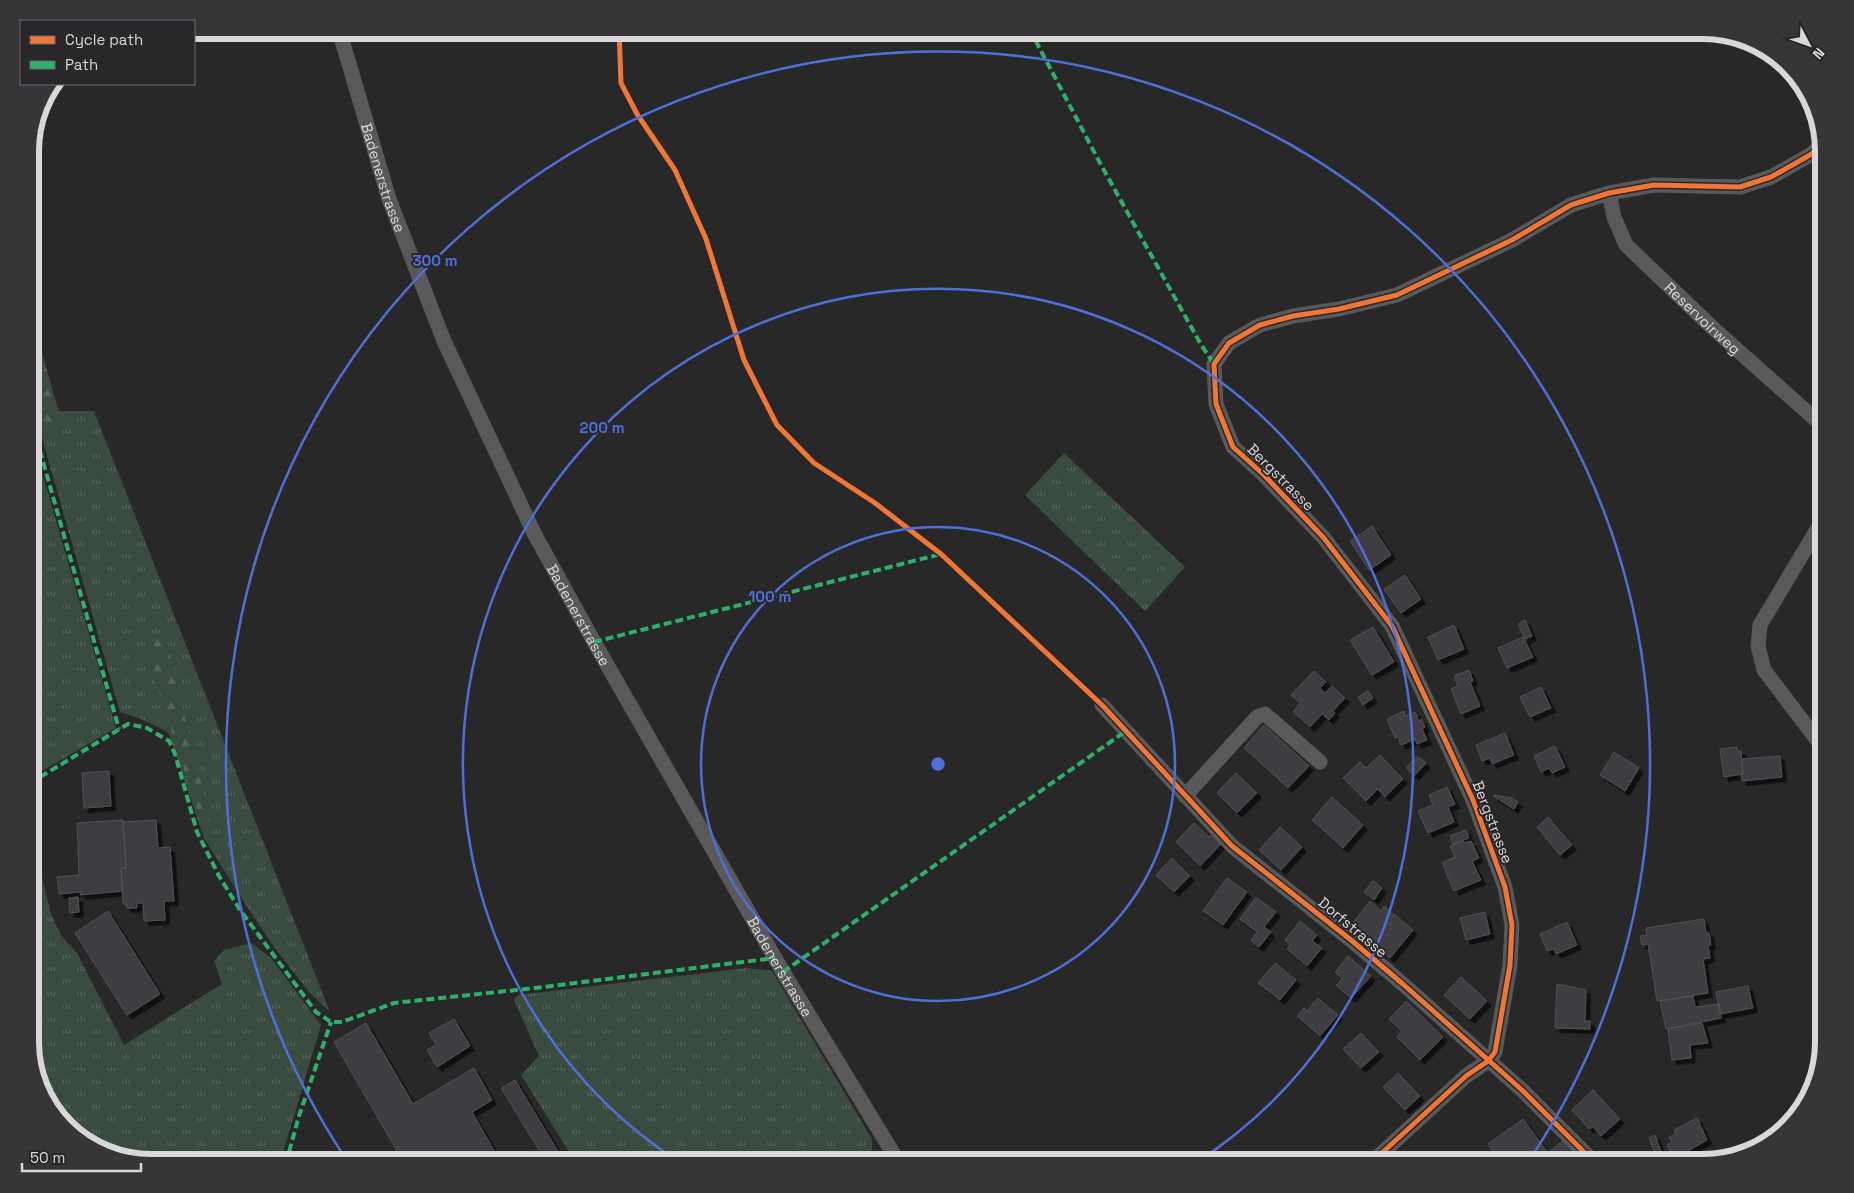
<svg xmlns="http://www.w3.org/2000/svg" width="1854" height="1193" font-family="'Space Grotesk',sans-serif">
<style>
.grass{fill:url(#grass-tufts)}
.forest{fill:url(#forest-firs)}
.building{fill:#403e43;stroke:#515052;filter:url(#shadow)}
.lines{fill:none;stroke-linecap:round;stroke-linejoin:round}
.minor{stroke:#5a595a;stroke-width:15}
.quiet{stroke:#2db169;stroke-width:4;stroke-dasharray:8 4;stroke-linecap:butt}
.cycleway-casing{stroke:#29272a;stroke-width:8}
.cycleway{stroke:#f07635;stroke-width:5}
.ring{fill:none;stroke:#4c70d8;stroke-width:2.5}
.labels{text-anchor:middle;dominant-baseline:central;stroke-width:4;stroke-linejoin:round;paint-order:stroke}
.street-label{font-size:15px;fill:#d9d7d9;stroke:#29272a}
.rim{fill:none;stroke:#d9d7d9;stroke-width:6}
.centre{fill:#4c70d8;stroke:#29272a;stroke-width:2.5}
.ring-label{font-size:15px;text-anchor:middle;font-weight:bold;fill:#4c70d8;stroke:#29272a;stroke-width:4;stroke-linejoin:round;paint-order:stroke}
</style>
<defs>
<pattern id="grass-tufts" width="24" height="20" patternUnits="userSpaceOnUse" patternTransform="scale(1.25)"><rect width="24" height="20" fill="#3a4c3f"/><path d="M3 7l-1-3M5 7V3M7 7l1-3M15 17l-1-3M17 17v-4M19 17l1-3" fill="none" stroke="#56655a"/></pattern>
<pattern id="forest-firs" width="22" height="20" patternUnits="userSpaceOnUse" patternTransform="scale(1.25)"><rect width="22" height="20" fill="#3a4c3f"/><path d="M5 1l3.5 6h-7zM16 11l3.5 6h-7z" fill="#56655a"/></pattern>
<filter id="shadow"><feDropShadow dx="4.5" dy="4.5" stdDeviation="0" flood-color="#0009"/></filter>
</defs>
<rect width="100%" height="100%" fill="#292829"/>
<path class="grass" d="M56,411H94L330,1012L310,993L274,947L238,893L204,838L168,732L139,718L120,712L38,424Z
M30,431L116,728L30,778Z
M1064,453L1185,567L1145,611L1025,495Z
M30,828L51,914L62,937L77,953L124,1045L222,984L214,961L224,950L251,943L271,958L321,1025L280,1163H150L84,1143L46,1103L30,1050Z
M746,968L772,971L872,1139V1163H576L521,1075L539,1056L514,1000L518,995Z"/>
<path class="forest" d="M30,310L61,420L50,427L36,417L30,398Z
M157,634L167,641L210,821L206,826L202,825L145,649V639Z"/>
<path class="building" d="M1372,526L1391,555L1369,570L1350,541Z
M1405,575L1421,599L1401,613L1384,589Z
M1525,620L1532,636L1525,639L1518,624Z
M1454,625L1464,649L1438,660L1428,637Z
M1373,627L1394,662L1372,675L1350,640Z
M1523,637L1533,657L1507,668L1498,648Z
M1469,670L1473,681L1470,682L1480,706L1461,714L1451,689L1458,686L1454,676Z
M1314,671L1326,682L1320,688L1325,693L1332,686L1345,698L1333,711L1335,713L1329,720L1322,714L1310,727L1293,712L1300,703L1291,695Z
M1541,687L1551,708L1530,717L1520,697Z
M1368,691L1373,698L1363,705L1358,697Z
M1404,711L1405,716L1415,712L1419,721L1421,719L1425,727L1422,729L1427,740L1417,744L1415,739L1401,745L1398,737L1395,738L1387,719Z
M1264,725L1309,766L1288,788L1244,748Z
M1505,733L1514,755L1492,764L1490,758L1482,761L1476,745Z
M1555,746L1565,767L1552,773L1549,768L1541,772L1534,756Z
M1737,747V751H1741L1743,774L1724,777L1720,749Z
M1614,752L1639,768L1625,791L1600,775Z
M1380,755L1403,779L1385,797L1378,789L1366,801L1343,778L1360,762L1366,768Z
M1417,756L1426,763L1414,776L1406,768Z
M1780,756L1782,777L1742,781L1741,774H1743L1742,759Z
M109,771L111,806L84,808L82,773Z
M1236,773L1257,793L1237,813L1217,793Z
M1447,787L1455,804L1448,807L1454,822L1428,833L1418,811L1433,805L1429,795Z
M1494,795L1512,798L1518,802L1514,809L1493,796Z
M1332,797L1363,825L1343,848L1312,820Z
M1548,817L1572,845L1560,855L1537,827Z
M123,820L126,868H121L123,891L80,895L81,892L59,894L57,877L79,875L77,823Z
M156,820L158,848L170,847L174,901H164L165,920L144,921L143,903H137V908H127L126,904H123L121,868H126L123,822Z
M1194,823L1209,837L1211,835L1221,844L1200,866L1176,842Z
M1280,827L1302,847L1281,870L1259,850Z
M1466,830L1469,838L1453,844L1450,836Z
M1463,841L1464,843L1471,841L1479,858L1472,861L1481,880L1454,891L1442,863L1455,857L1450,846Z
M1172,858L1190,876L1174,892L1156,875Z
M1227,878L1247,892L1223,925L1203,911Z
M1373,881L1382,888L1374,900L1364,892Z
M78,897L79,912L70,913L69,898Z
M1256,897L1276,912L1264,927L1271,932L1259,947L1251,941L1257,932L1240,919Z
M1370,901L1381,911L1384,906L1413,930L1390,958L1364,937L1366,935L1352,924Z
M108,911L160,994L127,1015L75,933Z
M1485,912L1490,934L1466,940L1460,918Z
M1704,919L1706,933H1709L1711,945H1708L1710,958L1703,959L1708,993L1657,1001L1648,944L1642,945L1640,936L1647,935L1646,928Z
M1300,921L1317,935L1312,941L1322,948L1307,966L1287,949L1290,945L1285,940Z
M1567,922L1577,945L1556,954L1554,949L1547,951L1540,934Z
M1348,956L1371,976L1351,998L1336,985L1342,979L1335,972Z
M1275,963L1296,980L1280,1000L1258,983Z
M1461,977L1487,1001L1470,1019L1444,995Z
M1557,984L1586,990L1585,1021H1590V1029L1555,1028Z
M1748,986L1753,1008L1720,1014L1716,992Z
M1693,996L1695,1007L1719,1004L1721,1018L1666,1029L1660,1001Z
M1318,998L1338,1015L1320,1036L1297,1016L1304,1008L1307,1011Z
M1406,1001L1443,1037L1420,1060L1397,1037L1402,1031L1389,1019Z
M454,1019L470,1046L437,1067L427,1050L436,1045L429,1033Z
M366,1023L413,1104L474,1068L492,1100L472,1112L496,1154L481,1163H404L334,1042Z
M1702,1023L1708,1043L1690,1045L1691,1058L1672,1060L1668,1029Z
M1361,1033L1379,1052L1361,1068L1343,1049Z
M1398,1073L1420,1096L1405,1110L1383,1087Z
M515,1080L565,1163H547L501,1088Z
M1593,1090L1620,1119L1601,1136L1593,1127L1589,1129L1572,1110Z
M1697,1118L1707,1140L1686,1152L1671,1154L1667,1145L1672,1142L1669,1137L1676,1134L1674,1130Z
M1523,1119L1548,1153L1534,1163H1501L1488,1144Z
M1655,1135L1662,1154L1656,1156L1649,1138Z
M1565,1139L1585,1163H1548L1543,1157Z"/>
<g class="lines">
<g class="minor">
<path id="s1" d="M339,30L389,199L444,341L535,535L594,642L783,972L899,1163"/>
<path id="s2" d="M1609,193L1614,217L1626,245L1715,330L1824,427"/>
<path d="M1824,518L1760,625L1758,646L1764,670L1824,749"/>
<path d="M1102,705L1232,846L1351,940L1404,985L1522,1090L1595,1163"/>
<path d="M1185,796L1257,717L1265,714L1320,762"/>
<path d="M1371,1163L1466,1076L1488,1061L1495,1052L1510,965L1512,925L1505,887L1473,800L1392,626L1323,537L1263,474L1233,447L1216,404L1214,364L1229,343L1260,325L1293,316L1339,309L1397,295L1512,240L1571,205L1609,193L1654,185L1740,187L1771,177L1810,155L1823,145"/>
</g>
<path class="quiet" d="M1030,30L1100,163L1200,343L1214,364
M30,416L119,729
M594,642L941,554
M30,783L128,724L147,728L169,741L175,754L197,832L219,876L240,910L316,1012L331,1022H342L394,1003L535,988L775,958
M783,972L1126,731
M286,1163L299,1116L331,1022"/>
<g class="cycleway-casing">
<path id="cycleway" d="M619,30L621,83L637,114L675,170L706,239L744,360L777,425L814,463L875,503L941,554L1102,705L1232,846L1351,940L1404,985L1522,1090L1595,1163
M1371,1163L1466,1076L1488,1061L1495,1052L1510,965L1512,925L1505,887L1473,800L1392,626L1323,537L1263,474L1233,447L1216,404L1214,364L1229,343L1260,325L1293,316L1339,309L1397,295L1512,240L1571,205L1609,193L1654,185L1740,187L1771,177L1810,155L1823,145"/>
</g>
<use href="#cycleway" class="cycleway"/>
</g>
<g class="ring">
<circle cx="938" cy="764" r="237"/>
<path d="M679 1162A475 475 0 1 1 1197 1162"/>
<path d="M348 1162A712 712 0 1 1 1528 1162"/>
</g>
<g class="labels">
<g class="street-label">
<text stroke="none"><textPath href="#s1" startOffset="154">Badenerstrasse</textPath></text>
<text stroke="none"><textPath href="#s2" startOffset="161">Reservoirweg</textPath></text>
<text transform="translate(1281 477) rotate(45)">Bergstrasse</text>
<text stroke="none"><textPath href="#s1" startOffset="634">Badenerstrasse</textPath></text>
<text transform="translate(1493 822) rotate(69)">Bergstrasse</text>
<text transform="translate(1353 927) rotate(40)">Dorfstrasse</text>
<text stroke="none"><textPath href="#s1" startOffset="1039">Badenerstrasse</textPath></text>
</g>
</g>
<path d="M0 0H1854V1193H0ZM151 39H1703A112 112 0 0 1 1815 151V1042A112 112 0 0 1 1703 1154H151A112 112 0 0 1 39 1042V151A112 112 0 0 1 151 39Z" fill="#373538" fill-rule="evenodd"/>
<path class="rim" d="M151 39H1703A112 112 0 0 1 1815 151V1042A112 112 0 0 1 1703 1154H151A112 112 0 0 1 39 1042V151A112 112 0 0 1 151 39Z"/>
<circle cx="938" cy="764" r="8" class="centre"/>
<g class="ring-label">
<text x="435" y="266">300 m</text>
<text x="602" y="433">200 m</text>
<text x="770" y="602">100 m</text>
</g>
<rect x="20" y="20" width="175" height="65" fill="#29272a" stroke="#6f6d70"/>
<rect x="30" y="36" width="25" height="8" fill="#f07635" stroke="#6f6d70"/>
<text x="65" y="45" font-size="15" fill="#d9d7d9">Cycle path</text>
<rect x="30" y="61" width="25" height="8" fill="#2db169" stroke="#6f6d70"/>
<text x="65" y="70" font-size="15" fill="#d9d7d9">Path</text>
<g transform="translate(1809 45) rotate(131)" stroke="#29272a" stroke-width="4" paint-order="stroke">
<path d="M0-4L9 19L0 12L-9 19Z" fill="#d9d7d9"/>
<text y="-8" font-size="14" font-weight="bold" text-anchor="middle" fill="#d9d7d9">N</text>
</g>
<path d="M22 1163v8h119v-8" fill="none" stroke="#d9d7d9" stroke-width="2.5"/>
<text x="30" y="1163" font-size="15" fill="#d9d7d9" stroke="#29272a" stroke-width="4" paint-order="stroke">50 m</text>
</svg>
